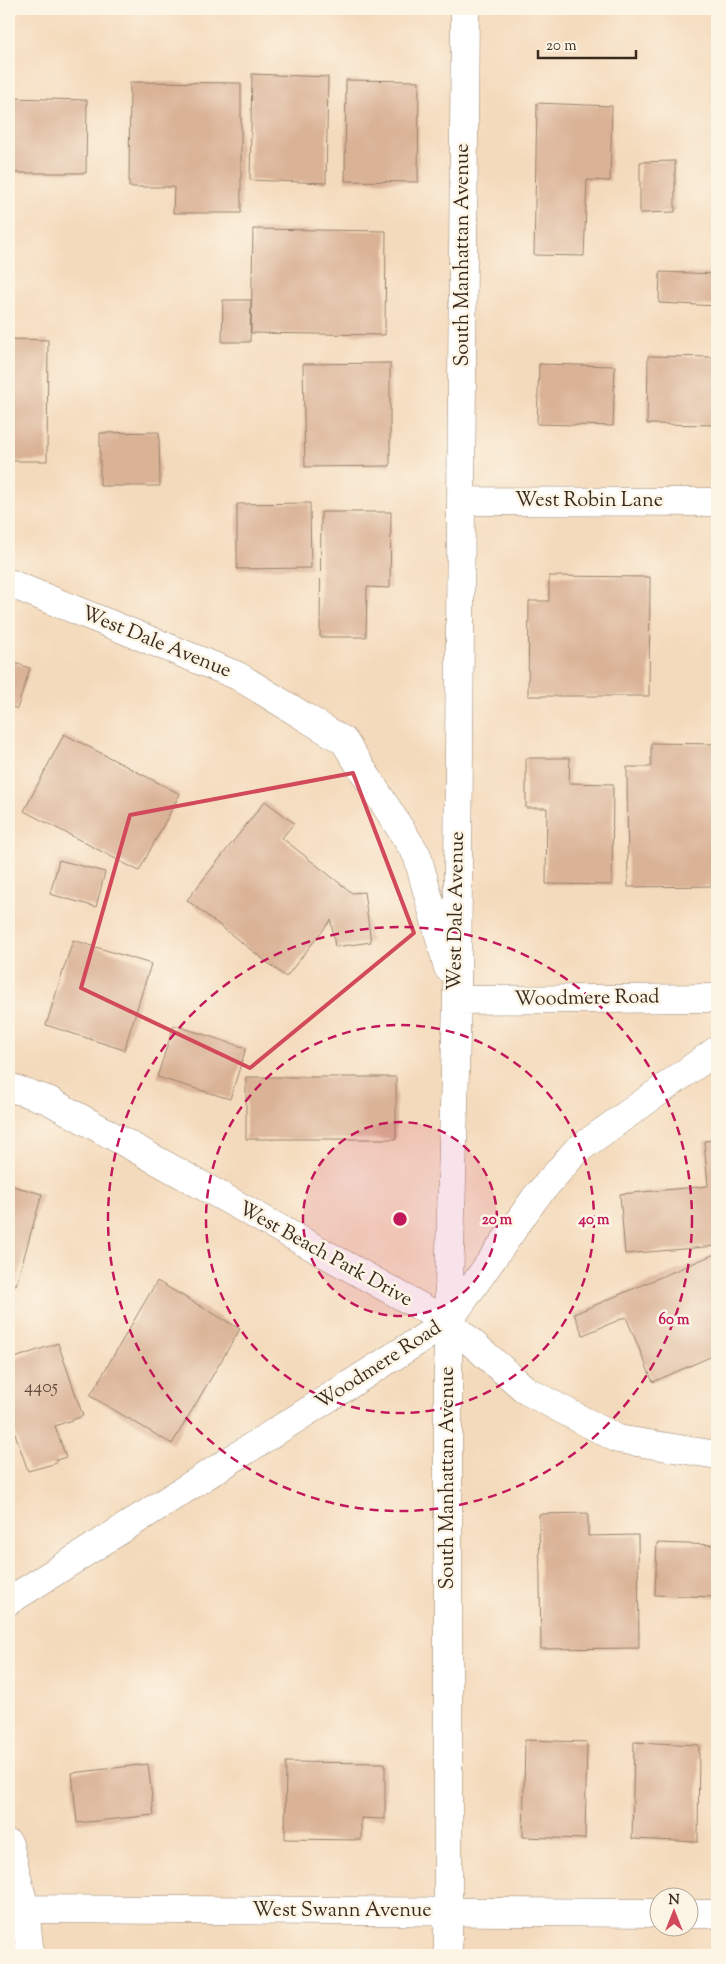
<svg xmlns="http://www.w3.org/2000/svg" width="726" height="1964" font-family="'Sorts Mill Goudy',serif">
<style>
.building{fill:#dab296}
.lines{fill:none;stroke-linecap:round;stroke-linejoin:round}
.street-casing{stroke:#98826d;stroke-width:29}
.secondary-casing{stroke:#98826d;stroke-width:29}
.street{stroke:#fff;stroke-width:28}
.secondary{stroke:#fff;stroke-width:28}
.marked{fill:none;stroke:#d1495b;stroke-width:4;stroke-linejoin:round}
.ring{fill:none;stroke:#c2185b;stroke-width:2.5;stroke-dasharray:9 6}
.labels{text-anchor:middle;dominant-baseline:central;stroke-width:5;stroke-linejoin:round;paint-order:stroke}
.number-label{font-size:18px;fill:#634c3c}
.street-label{font-size:20px;fill:#3b2a1e;stroke:#fcf5e5}
.centre{fill:#c2185b;stroke:#fcf5e5;stroke-width:2.5}
.ring-label{font-size:15px;text-anchor:middle;font-weight:bold;fill:#c2185b;stroke:#fcf5e5;stroke-width:5;stroke-linejoin:round;paint-order:stroke}
</style>
<rect width="100%" height="100%" fill="#fcf5e5"/>
<filter id="ink" filterUnits="userSpaceOnUse"><feTurbulence type="fractalNoise" baseFrequency=".02" numOctaves="2"/><feDisplacementMap in="SourceGraphic" scale="10" xChannelSelector="R" yChannelSelector="G"/><feConvolveMatrix kernelMatrix="1 2 1 2 8 2 1 2 1" color-interpolation-filters="sRGB"/></filter>
<filter id="wash" filterUnits="userSpaceOnUse"><feTurbulence type="fractalNoise" baseFrequency=".0096" numOctaves="4" result="noise"/><feDisplacementMap in="SourceGraphic" scale="20" xChannelSelector="R" yChannelSelector="G"/><feGaussianBlur stdDeviation="1.12" result="paint"/><feColorMatrix in="noise" values="0 0 0 0 0 0 0 0 0 0 0 0 0 0 0 0 0 1.4 0 .05"/><feComposite in="paint" operator="in"/></filter>
<g filter="url(#wash)">
<rect width="100%" height="100%" fill="#f4dabc"/>
<g id="blocks">
<path class="building" d="M252,74L328,77L326,183L250,180Z
M346,80L419,81L418,182L345,181Z
M130,82L241,83V213H173L174,187H129Z
M9,98L87,100L86,173H9Z
M537,103L612,106L610,181L587,180L584,256L534,255Z
M675,161V212L640,213V162Z
M253,229L386,231L385,335L251,333Z
M660,272L717,274V306L659,303Z
M223,300H251L250,342H222Z
M9,339L48,340L47,461H9Z
M648,356L717,357V425L647,424Z
M390,363V466L305,467L303,364Z
M539,364L615,366L613,426L537,424Z
M159,432L160,486H100V433Z
M310,503L311,568L237,569V504Z
M321,512H391L390,588L367,587L366,637H320Z
M549,576L650,577L649,696H528L529,601H549Z
M9,661L30,668L17,709L9,705Z
M64,734L180,794L139,871L24,811Z
M651,743L717,744V886L628,887L627,767H651Z
M526,758H570L569,783L613,784L612,885L546,884L547,808H526Z
M265,801L294,823L282,838L352,893L364,892L371,942L335,947L331,920L286,977L187,900Z
M59,860L105,872L96,907L50,894Z
M73,940L151,964L124,1050L46,1025Z
M174,1025L246,1048L230,1099L157,1077Z
M246,1077H396V1139H246Z
M717,1140V1246L625,1254L620,1194L708,1186L704,1141Z
M9,1185L42,1194L16,1285L9,1283Z
M717,1253V1354L653,1382L626,1317L583,1335L574,1314Z
M157,1281L240,1329L172,1444L90,1396Z
M58,1343L83,1416L55,1426L66,1457L56,1460L57,1463L28,1471L9,1416V1360Z
M588,1513V1536L638,1535L639,1648L541,1649L539,1514Z
M657,1543L717,1545V1597L655,1595Z
M525,1740L587,1742L585,1839L523,1837Z
M634,1742L699,1745L698,1842L632,1839Z
M286,1762L385,1763V1819L361,1818V1840L285,1839Z
M148,1764L154,1815L77,1823L72,1773Z"/>
</g>
</g>
<g filter="url(#ink)">
<use href="#blocks" fill-opacity="0" stroke="#98826d" stroke-width="1"/>
<g class="lines">
<g class="street-casing">
<path id="street" d="M461,501L717,502
M9,583L238,676L344,741L417,855L448,968
M457,1000L717,998
M9,1087L48,1100L448,1322L527,1391L618,1439L717,1455
M9,1601L448,1322L535,1198L576,1151L717,1050
M448,1955V1322L457,1000L465,9"/>
</g>
<g class="secondary-casing">
<path id="secondary" d="M9,1844L25,1909L30,1955
M25,1909L658,1913
M688,1914H717"/>
</g>
<use href="#street" class="street"/>
<use href="#secondary" class="secondary"/>
</g>
</g>
<path class="marked" d="M353,773L414,933L250,1068L81,988L130,815Z"/>
<circle cx="400" cy="1219" r="97" fill="#c2185b" fill-opacity=".12"/>
<g class="ring">
<circle cx="400" cy="1219" r="97"/>
<circle cx="400" cy="1219" r="194"/>
<circle cx="400" cy="1219" r="292"/>
</g>
<g class="labels">
<g class="number-label">
<text x="41" y="1388">4405</text>
</g>
<g class="street-label">
<text transform="translate(463 255) rotate(-90)">South Manhattan Avenue</text>
<text x="589" y="501">West Robin Lane</text>
<text transform="translate(156 643) rotate(22)">West Dale Avenue</text>
<text transform="translate(457 911) rotate(-89)">West Dale Avenue</text>
<text transform="translate(587 999) rotate(-1)">Woodmere Road</text>
<text transform="translate(325 1255) rotate(29)">West Beach Park Drive</text>
<text transform="translate(379 1366) rotate(-33)">Woodmere Road</text>
<text transform="translate(448 1478) rotate(-90)">South Manhattan Avenue</text>
<text x="342" y="1911">West Swann Avenue</text>
</g>
</g>
<circle cx="400" cy="1219" r="8" class="centre"/>
<g class="ring-label">
<text x="497" y="1224">20 m</text>
<text x="594" y="1224">40 m</text>
<text x="674" y="1324">60 m</text>
</g>
<rect width="726" height="1964" fill="none" stroke="#fcf5e5" stroke-width="30"/>
<g transform="translate(674 1912)"><circle r="24" fill="#fcf5e5" stroke="#afa495"/>
<path d="M0-4L9 19L0 12L-9 19Z" fill="#d1495b"/>
<text y="-8" font-size="14" font-weight="bold" text-anchor="middle" fill="#3b2a1e">N</text>
</g>
<path d="M538 50v8h98v-8" fill="none" stroke="#3b2a1e" stroke-width="2.5"/>
<text x="546" y="50" font-size="15" fill="#3b2a1e" stroke="#fcf5e5" stroke-width="4" paint-order="stroke">20 m</text>
</svg>
